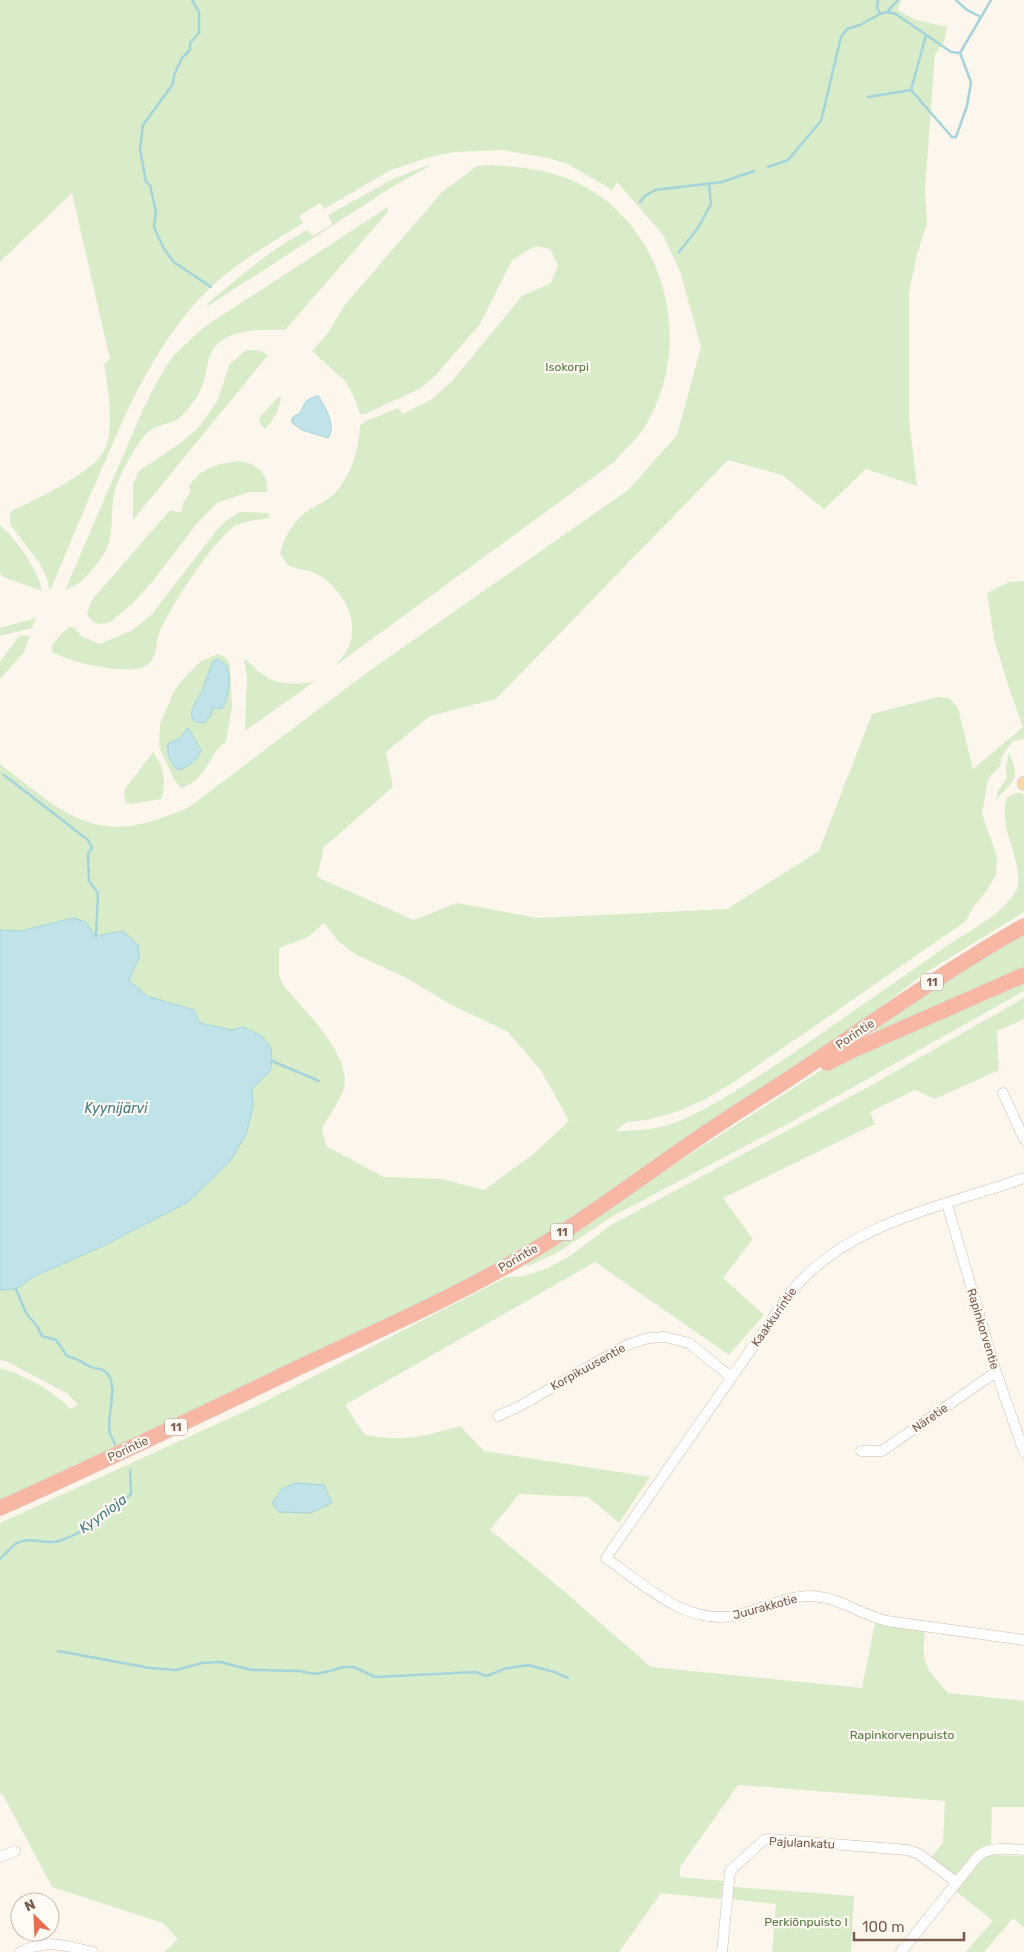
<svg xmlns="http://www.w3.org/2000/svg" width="1024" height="1952" font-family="Rubik,sans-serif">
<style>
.green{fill:#d8ecc9;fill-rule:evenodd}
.water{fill:#bfe3e8;stroke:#a5d3da}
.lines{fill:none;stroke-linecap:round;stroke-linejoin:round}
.stream{stroke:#a5d3da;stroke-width:2.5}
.minor-casing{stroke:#d1beb0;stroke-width:11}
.major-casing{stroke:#dad1cd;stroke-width:14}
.highway-casing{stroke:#dad1cd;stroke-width:16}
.minor{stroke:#fff;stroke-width:10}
.major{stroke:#fbd9a5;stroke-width:12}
.highway{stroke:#f7b7a3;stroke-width:15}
.labels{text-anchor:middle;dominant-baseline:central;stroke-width:4.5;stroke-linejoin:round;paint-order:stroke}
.shield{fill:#fffaf3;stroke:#a28b7f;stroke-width:1}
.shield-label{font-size:11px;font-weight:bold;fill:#7a5c4d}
.park-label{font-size:12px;fill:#537a41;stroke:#fffaf3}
.street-label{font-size:12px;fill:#7a5c4d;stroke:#fffaf3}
.water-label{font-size:14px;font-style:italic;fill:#437c86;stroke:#fffaf3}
</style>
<rect width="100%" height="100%" fill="#fdf6ec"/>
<path class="green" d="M0,0H901L898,10L916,20L947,27L944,41L935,55L925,189L927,223L917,255L909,292V419L917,486L866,469L824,509L782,475L728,460L496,699L430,716L386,752L393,787L324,847L317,877L414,920L457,903L538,918L727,909L819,851L872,714L938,697L949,698L958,708L973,769L1023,727L1008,685L994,639L987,593L1009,582L1024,581V739L1013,741L1002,756L1000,766L988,779L982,814L997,856L996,875L987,890L972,909L966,921L734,1082L706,1099L676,1112L647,1120L627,1122L615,1131C638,1131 661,1129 682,1120C720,1103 754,1079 789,1056C840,1021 890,985 941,950C967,931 1000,918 1017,889C1024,859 996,827 1007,798C1013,794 1018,791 1024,795V912L925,973L873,1013L551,1232L461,1284L0,1502V1368C23,1375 55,1391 70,1409L78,1405L68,1394L8,1362L0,1360V1290L16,1289L35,1276L103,1246L188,1202L253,1107L252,1089L269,1071C271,1042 271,1040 243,1027L232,1031L200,1023L194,1010L147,996L129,980L139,958L96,936L86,922L73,918L21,931L0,930V764C38,792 77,833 129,826C149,824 169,815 188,808L365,674L628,490L677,435L701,347L680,271L663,235L617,182L612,190L568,164L548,158L503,150L454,152L430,157L389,171L324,209L320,203L299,216L303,223C270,244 235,263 207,291C158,340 130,403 103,466C85,507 68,548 51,589L49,588L47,578L40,564L10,524V514L12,511C36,499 92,473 104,451C115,430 108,387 104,364L110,359L72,193L0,262ZM324,923L338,941L355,954L408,979L450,1004L508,1032L542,1072L569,1121L532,1155L484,1190L442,1179L384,1177L326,1146L322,1128C328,1117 341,1100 344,1088C352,1055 303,1009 283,985L279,975V948L308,937Z
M428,165L429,166L389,189L208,306L207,304C239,277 270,250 307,230L313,236L332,224L328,215L391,180Z
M491,165C523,167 553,170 582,185C668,230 695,348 644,428C636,440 624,451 614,462L335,666C341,659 349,650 351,640C357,616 341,590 322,577C312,570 300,570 289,566L280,554C282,540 293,523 303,514C313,506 327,502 335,493C352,474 359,449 360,425L366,421L398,408L403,414L432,399L452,381L522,296L551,283L558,265L550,249L535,246L512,260L480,324L436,375L421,388L365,414H360L353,395L345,381L312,351L327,334L344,306L442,192L477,166Z
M388,207V212L285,330C258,329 215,328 208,362C205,377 203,389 194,401C188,409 182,418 172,422C167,424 160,425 154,428C140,434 123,470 117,484C109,504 115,528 107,548C104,556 97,563 92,570C85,579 76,586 65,590L142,412L154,387L172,357L204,327Z
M246,350H258L268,355L133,520V484L139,471L182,442L199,427L218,400L229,365Z
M278,397H281C280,409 274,420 265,429L261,425L259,418Z
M240,461C256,464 270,474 267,492H249L217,503L198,522L153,581L132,604L110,622L102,624L96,623L90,619L87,613L92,600L170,510L178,512L182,511L183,503L191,491L189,486C203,466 217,464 240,461Z
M240,512L269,513V518C258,520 245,521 235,526C216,537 166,612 159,634C155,645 158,658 147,665C131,677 68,662 52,652L51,646L62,633L70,627L75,628L81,636L100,644L133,630L152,614L216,531L228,519Z
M0,525C17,540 38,569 42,591L3,577L0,573Z
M36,618L32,628L0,636V628Z
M22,635L30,636L24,652L0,679V662L18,637Z
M218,654L225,657L230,664L232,707L226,742C208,753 209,779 181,788L175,781L159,747L160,724L174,691L185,677L201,661Z
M244,658C250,663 256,669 262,674C277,686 296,684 314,682L245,731L247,678Z
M153,752C164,767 167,782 161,799L131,804L126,803L124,796L125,789Z
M1009,752C1011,759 1016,769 1015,776C1014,783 1000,793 996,801L998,791L1007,777L1006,767Z
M1024,932V972L874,1033L875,1029L956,973Z
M1024,980V991L791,1122L613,1216L555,1254L528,1266L524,1264L593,1221L678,1162L834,1062Z
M1024,998V1019L997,1031L999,1070L935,1099L915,1090L870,1112L875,1124L723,1198L753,1239L723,1278L764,1315L729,1355L595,1262L345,1405L365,1435C405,1442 422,1437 460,1426L484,1451L650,1477L619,1523L588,1497L519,1494L490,1530L545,1575L651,1667L862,1688L875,1623L886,1626L925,1631C921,1666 926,1667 948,1693L1024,1701V1807H992L991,1844L979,1849L954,1876L931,1858L943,1842L945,1801L738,1785L680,1867V1877L723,1881L721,1899L661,1893L619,1952H164L178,1939L163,1923L52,1887L2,1793L0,1794V1523L258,1405L507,1277L524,1276L548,1268L570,1256L611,1225L870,1086Z
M990,1855L1024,1856V1928L1013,1918L984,1952H965L993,1921L956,1891L979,1862Z
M734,1887L854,1896L851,1952H772L776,1904L732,1899Z"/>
<path class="water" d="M318,395C325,408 337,425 328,438L302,430L291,422L293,417L300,413L306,401Z
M219,659C221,662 225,663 227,667C231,676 229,703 221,709L213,707L211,715L204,723C180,722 197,701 202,691C206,681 209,670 213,661Z
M188,728C192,732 196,744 201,750C199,759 188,767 179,770C170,764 167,755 168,744L180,738Z
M73,918L86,922L96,936L123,931L138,945L139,958L129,980L147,996L194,1010L200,1023L232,1030L243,1027L262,1036L271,1048L272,1061L270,1071L252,1089L253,1107L246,1134L232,1159L188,1202L103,1246L35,1276L16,1289L0,1290V930L21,931Z
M296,1483L324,1485L332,1503L310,1513L279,1512L272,1503L283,1488Z"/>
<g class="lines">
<path class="stream" d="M192,0L199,12V33L190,43V50L182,58L174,75L173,84L143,125L140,149L146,182L150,185L156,212L154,227L164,249L174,262L211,287
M878,0L877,7L880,14
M956,0L967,10L981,17
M887,12L896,14L951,52L960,53L991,0
M911,90L926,35
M868,97L911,90L952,137H956L967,106L971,82L960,53
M768,167L788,160L821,121L841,37L847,29L860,25L880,14L887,12L898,0
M640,202L645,196L655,190L722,182L754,171
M679,252L698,228L711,204L709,184
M4,775L88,840L92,848L88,854L89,881L98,893L96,936
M272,1061L319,1081
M16,1289L26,1313L37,1326L42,1336L56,1340L67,1356C80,1359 80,1362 91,1367C95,1369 99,1368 103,1370C122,1380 105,1418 110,1434C111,1437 114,1441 115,1444
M0,1559C5,1555 11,1546 17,1543C31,1536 45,1545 59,1541C86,1532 111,1513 131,1494L130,1470
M58,1651L150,1668L176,1670L202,1663L220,1662L252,1670L299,1671L315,1674L330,1671L344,1667H354L375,1677L475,1672L487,1676L504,1669L528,1665L554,1672L568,1678"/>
<g class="minor-casing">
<path id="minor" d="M1003,1093L1024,1139
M1024,1178C943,1207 848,1222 791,1292L606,1558C644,1585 688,1627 738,1615C763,1609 785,1596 811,1596C839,1597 861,1615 887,1621L1024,1640
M947,1204L996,1372L1024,1452
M498,1416L518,1407L627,1345L648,1338L665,1337L689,1343L731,1377
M861,1451H882L996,1372
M0,1857L15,1851
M20,1952C48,1938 65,1946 93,1952
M722,1952L730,1871L764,1840L769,1839L908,1850L919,1854L956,1882
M901,1952L978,1856C991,1846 1008,1849 1024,1850"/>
</g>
<g class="major-casing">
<path id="major" d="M1024,783V784"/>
</g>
<g class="highway-casing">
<path id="highway" d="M827,1063L851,1051L1024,975
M0,1508C103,1462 204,1413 306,1364C379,1330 454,1297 524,1256C582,1222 636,1181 691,1143C728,1117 768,1093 805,1068C877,1019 948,969 1024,926"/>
</g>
<use href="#minor" class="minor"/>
<use href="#major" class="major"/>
<use href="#highway" class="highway"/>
</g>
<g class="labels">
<g class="shield">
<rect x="921" y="973.5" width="22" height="17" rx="4"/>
<rect x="551" y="1223.5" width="22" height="17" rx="4"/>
<rect x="165" y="1418.5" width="22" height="17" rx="4"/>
</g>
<g class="shield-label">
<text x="932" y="982">11</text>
<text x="562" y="1232">11</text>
<text x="176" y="1427">11</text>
</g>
<g class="park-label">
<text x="567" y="367">Isokorpi</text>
<text x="902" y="1735">Rapinkorvenpuisto</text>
<text x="806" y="1922">Perkiönpuisto I</text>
</g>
<g class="street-label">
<text transform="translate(855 1034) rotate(-34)">Porintie</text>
<text transform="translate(518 1258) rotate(-30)">Porintie</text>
<text transform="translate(774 1317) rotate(-55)">Kaakkurintie</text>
<text transform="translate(983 1329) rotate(73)">Rapinkorventie</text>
<text transform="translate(588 1367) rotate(-29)">Korpikuusentie</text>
<text transform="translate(930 1418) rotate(-35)">Näretie</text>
<text transform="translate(128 1449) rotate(-25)">Porintie</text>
<text transform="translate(765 1607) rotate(-15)">Juurakkotie</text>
<text transform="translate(802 1843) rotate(3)">Pajulankatu</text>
</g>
<g class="water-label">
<text x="116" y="1108">Kyynijärvi</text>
<text transform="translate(103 1514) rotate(-36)">Kyynioja</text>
</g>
</g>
<g transform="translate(35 1917) rotate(336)"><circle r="24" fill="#fffaf3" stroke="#cabbb1"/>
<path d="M0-4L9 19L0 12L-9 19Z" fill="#e76f51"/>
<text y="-8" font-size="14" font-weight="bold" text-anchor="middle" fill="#7a5c4d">N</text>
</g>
<path d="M854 1932v8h110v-8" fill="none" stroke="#7a5c4d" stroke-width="2.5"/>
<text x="862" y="1932" font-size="15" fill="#7a5c4d" stroke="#fffaf3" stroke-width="4" paint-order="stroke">100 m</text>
</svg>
